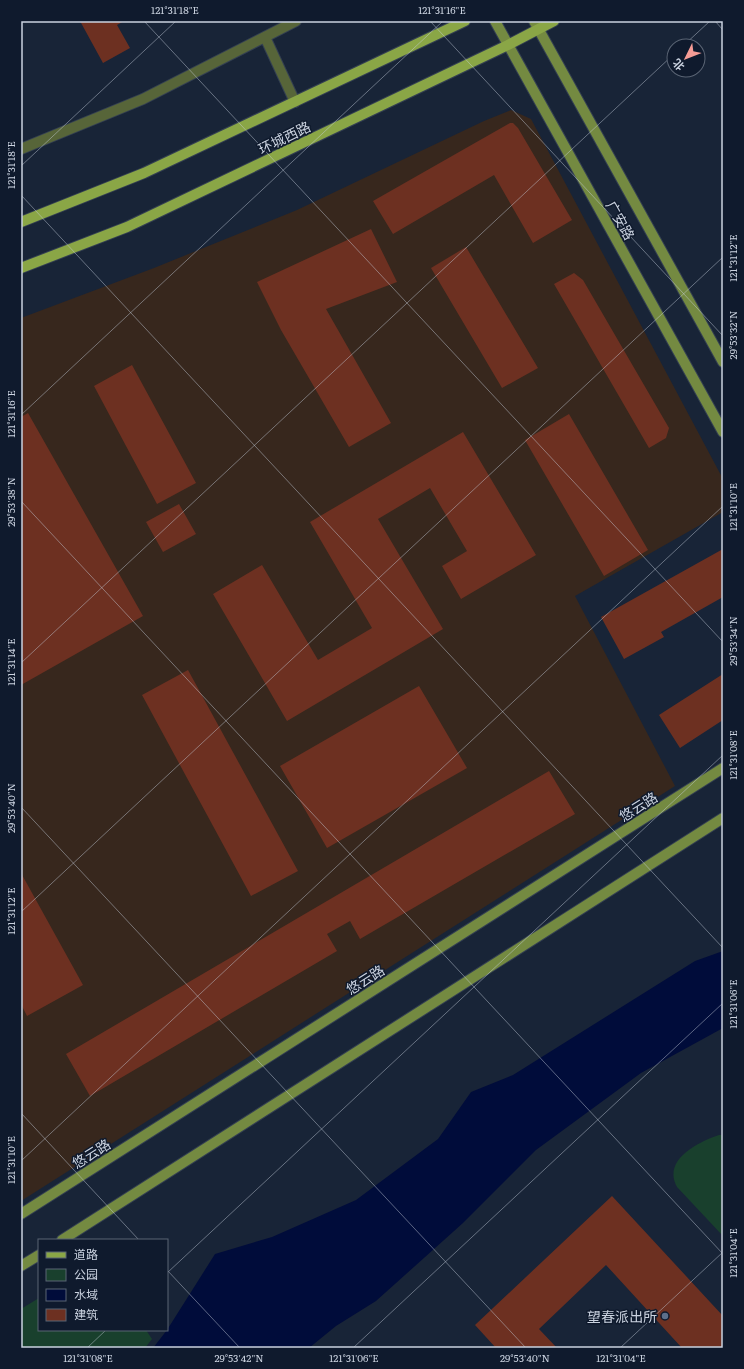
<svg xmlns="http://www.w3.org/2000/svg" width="744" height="1369" font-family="Literata,'Noto Sans SC',serif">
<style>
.industrial{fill:#37271d}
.green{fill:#19402d}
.water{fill:#000c3a}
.building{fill:#6d3021}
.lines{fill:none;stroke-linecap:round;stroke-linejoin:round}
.lane-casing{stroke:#344052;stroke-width:12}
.secondary-casing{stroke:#344052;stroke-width:12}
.primary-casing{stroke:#344052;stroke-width:12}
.lane{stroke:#576539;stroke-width:10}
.secondary{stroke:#748a41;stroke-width:10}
.primary{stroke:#8aa646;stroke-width:10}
.ticks{fill:none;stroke:#cad2df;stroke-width:1;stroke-opacity:0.45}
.service-dot{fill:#5c6f8a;stroke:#0f1a2d;stroke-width:1.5}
.labels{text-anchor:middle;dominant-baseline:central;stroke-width:3;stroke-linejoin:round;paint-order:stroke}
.street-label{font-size:14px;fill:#cad2df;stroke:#0f1a2d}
.poi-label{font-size:14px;fill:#cad2df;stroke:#0f1a2d;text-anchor:end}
.neatline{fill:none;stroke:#cad2df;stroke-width:1.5}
.ticks-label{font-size:10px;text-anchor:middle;fill:#cad2df}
</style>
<rect width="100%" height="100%" fill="#182437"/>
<path class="industrial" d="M511,110L531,119L723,479V512L575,596L675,786L21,1201V318L154,268L297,210L484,121Z"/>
<path class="green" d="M719,1135H723V1236L677,1187C662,1160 698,1142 719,1135Z
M39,1298V1330H146L152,1339L145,1348H21V1309Z"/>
<path class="water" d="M723,951V1028L641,1073L536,1150L463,1223L376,1301L336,1326L309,1348H153L167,1330L215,1254L272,1237L356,1200L438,1139L471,1092L513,1075L695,961Z"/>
<path class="building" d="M80,21H124L117,25L130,48L103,63Z
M510,123H513L518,128L572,220L533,243L494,175L393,234L373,201Z
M371,229L397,282L326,309L391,423L349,447L281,330L257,282Z
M466,247L538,368L502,388L431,268Z
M574,273L583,280L669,428L666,438L649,448L554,284Z
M132,365L196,483L157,504L94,386Z
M28,413L143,616L21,685V417Z
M569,414L648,550L604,576L525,440Z
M463,432L536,555L461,599L442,566L467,551L430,488L378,519L443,629L287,721L213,594L262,565L318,660L372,628L310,522Z
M179,504L196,534L163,552L146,522Z
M723,549V597L661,632L664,637L624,659L601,617Z
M188,670L298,871L251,896L142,695Z
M723,674V720L680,748L659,715Z
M419,686L467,768L327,848L280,766Z
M549,771L575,814L360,939L350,921L327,934L337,951L90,1096L66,1054Z
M21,873L83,985L27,1016L21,1004Z
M612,1196L723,1316V1348H682L606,1265L539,1329L557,1348H496L475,1325Z"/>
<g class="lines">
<g class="lane-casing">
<path id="lane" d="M265,37L295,102
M21,149L143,99L296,21"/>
</g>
<g class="secondary-casing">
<path id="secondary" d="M495,21L723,432
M534,21L723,362
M21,1214L723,768
M62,1240L723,818
M21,1266L39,1255"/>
</g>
<g class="primary-casing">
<path id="primary" d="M21,222L144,173L465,21
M21,268L127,227L508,45L554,21"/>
</g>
<use href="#lane" class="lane"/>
<use href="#secondary" class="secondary"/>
<use href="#primary" class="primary"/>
</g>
<path class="ticks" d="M144,21L723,642M430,21L723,336M715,21L723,30M683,46L710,21M21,166L176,21M21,195L723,948M21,415L443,21M21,501L723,1254M21,663L674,54M21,807L526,1348M21,912L723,257M21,1113L139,1240M21,1161L723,506M167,1270L240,1348M167,1273L723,755M87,1348L106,1330M353,1348L723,1003M620,1348L723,1252"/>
<circle class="service-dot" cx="665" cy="1316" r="4"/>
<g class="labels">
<g class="street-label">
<text transform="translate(284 137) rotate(-26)">环城西路</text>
<text transform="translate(621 220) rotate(61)">广安路</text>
<text transform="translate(638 806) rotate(-32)">悠云路</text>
<text transform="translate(365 979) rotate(-32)">悠云路</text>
<text transform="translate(91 1153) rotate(-32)">悠云路</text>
</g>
<g class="poi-label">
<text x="657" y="1316">望春派出所</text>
</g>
</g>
<rect width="744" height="1369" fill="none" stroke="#0f1a2d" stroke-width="44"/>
<rect x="38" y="1239" width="130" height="92" fill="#0f1a2d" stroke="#5a6474"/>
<rect x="46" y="1252" width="20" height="6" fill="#8aa646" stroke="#5a6474"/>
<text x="74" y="1259" font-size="12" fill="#cad2df">道路</text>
<rect x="46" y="1269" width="20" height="12" fill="#19402d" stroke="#5a6474"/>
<text x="74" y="1279" font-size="12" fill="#cad2df">公园</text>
<rect x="46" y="1289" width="20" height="12" fill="#000c3a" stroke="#5a6474"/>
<text x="74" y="1299" font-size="12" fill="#cad2df">水域</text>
<rect x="46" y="1309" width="20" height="12" fill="#6d3021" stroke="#5a6474"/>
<text x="74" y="1319" font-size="12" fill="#cad2df">建筑</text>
<g transform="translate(686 58) rotate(227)"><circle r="19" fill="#0f1a2d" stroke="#5a6474"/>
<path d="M0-3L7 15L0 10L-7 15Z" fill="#f59c96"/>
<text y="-6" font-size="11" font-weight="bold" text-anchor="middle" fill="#cad2df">北</text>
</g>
<rect x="22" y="22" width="700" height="1325" class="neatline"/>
<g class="ticks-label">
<text x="175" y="14">121°31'18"E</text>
<text x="442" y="14">121°31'16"E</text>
<text transform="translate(11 165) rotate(-90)" y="4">121°31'18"E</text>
<text transform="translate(733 258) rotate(-90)" y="4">121°31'12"E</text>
<text transform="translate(733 335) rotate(-90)" y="4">29°53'32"N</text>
<text transform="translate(11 414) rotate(-90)" y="4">121°31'16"E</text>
<text transform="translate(11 502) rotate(-90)" y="4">29°53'38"N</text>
<text transform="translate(733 507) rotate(-90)" y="4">121°31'10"E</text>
<text transform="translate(733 641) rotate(-90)" y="4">29°53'34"N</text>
<text transform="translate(11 662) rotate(-90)" y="4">121°31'14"E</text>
<text transform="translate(733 755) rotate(-90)" y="4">121°31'08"E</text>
<text transform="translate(11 808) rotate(-90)" y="4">29°53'40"N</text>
<text transform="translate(11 911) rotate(-90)" y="4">121°31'12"E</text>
<text transform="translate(733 1004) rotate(-90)" y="4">121°31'06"E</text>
<text transform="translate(11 1160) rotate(-90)" y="4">121°31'10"E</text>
<text transform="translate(733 1253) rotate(-90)" y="4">121°31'04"E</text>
<text x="88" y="1362">121°31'08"E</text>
<text x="239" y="1362">29°53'42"N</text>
<text x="354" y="1362">121°31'06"E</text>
<text x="525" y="1362">29°53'40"N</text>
<text x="621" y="1362">121°31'04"E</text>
</g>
</svg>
